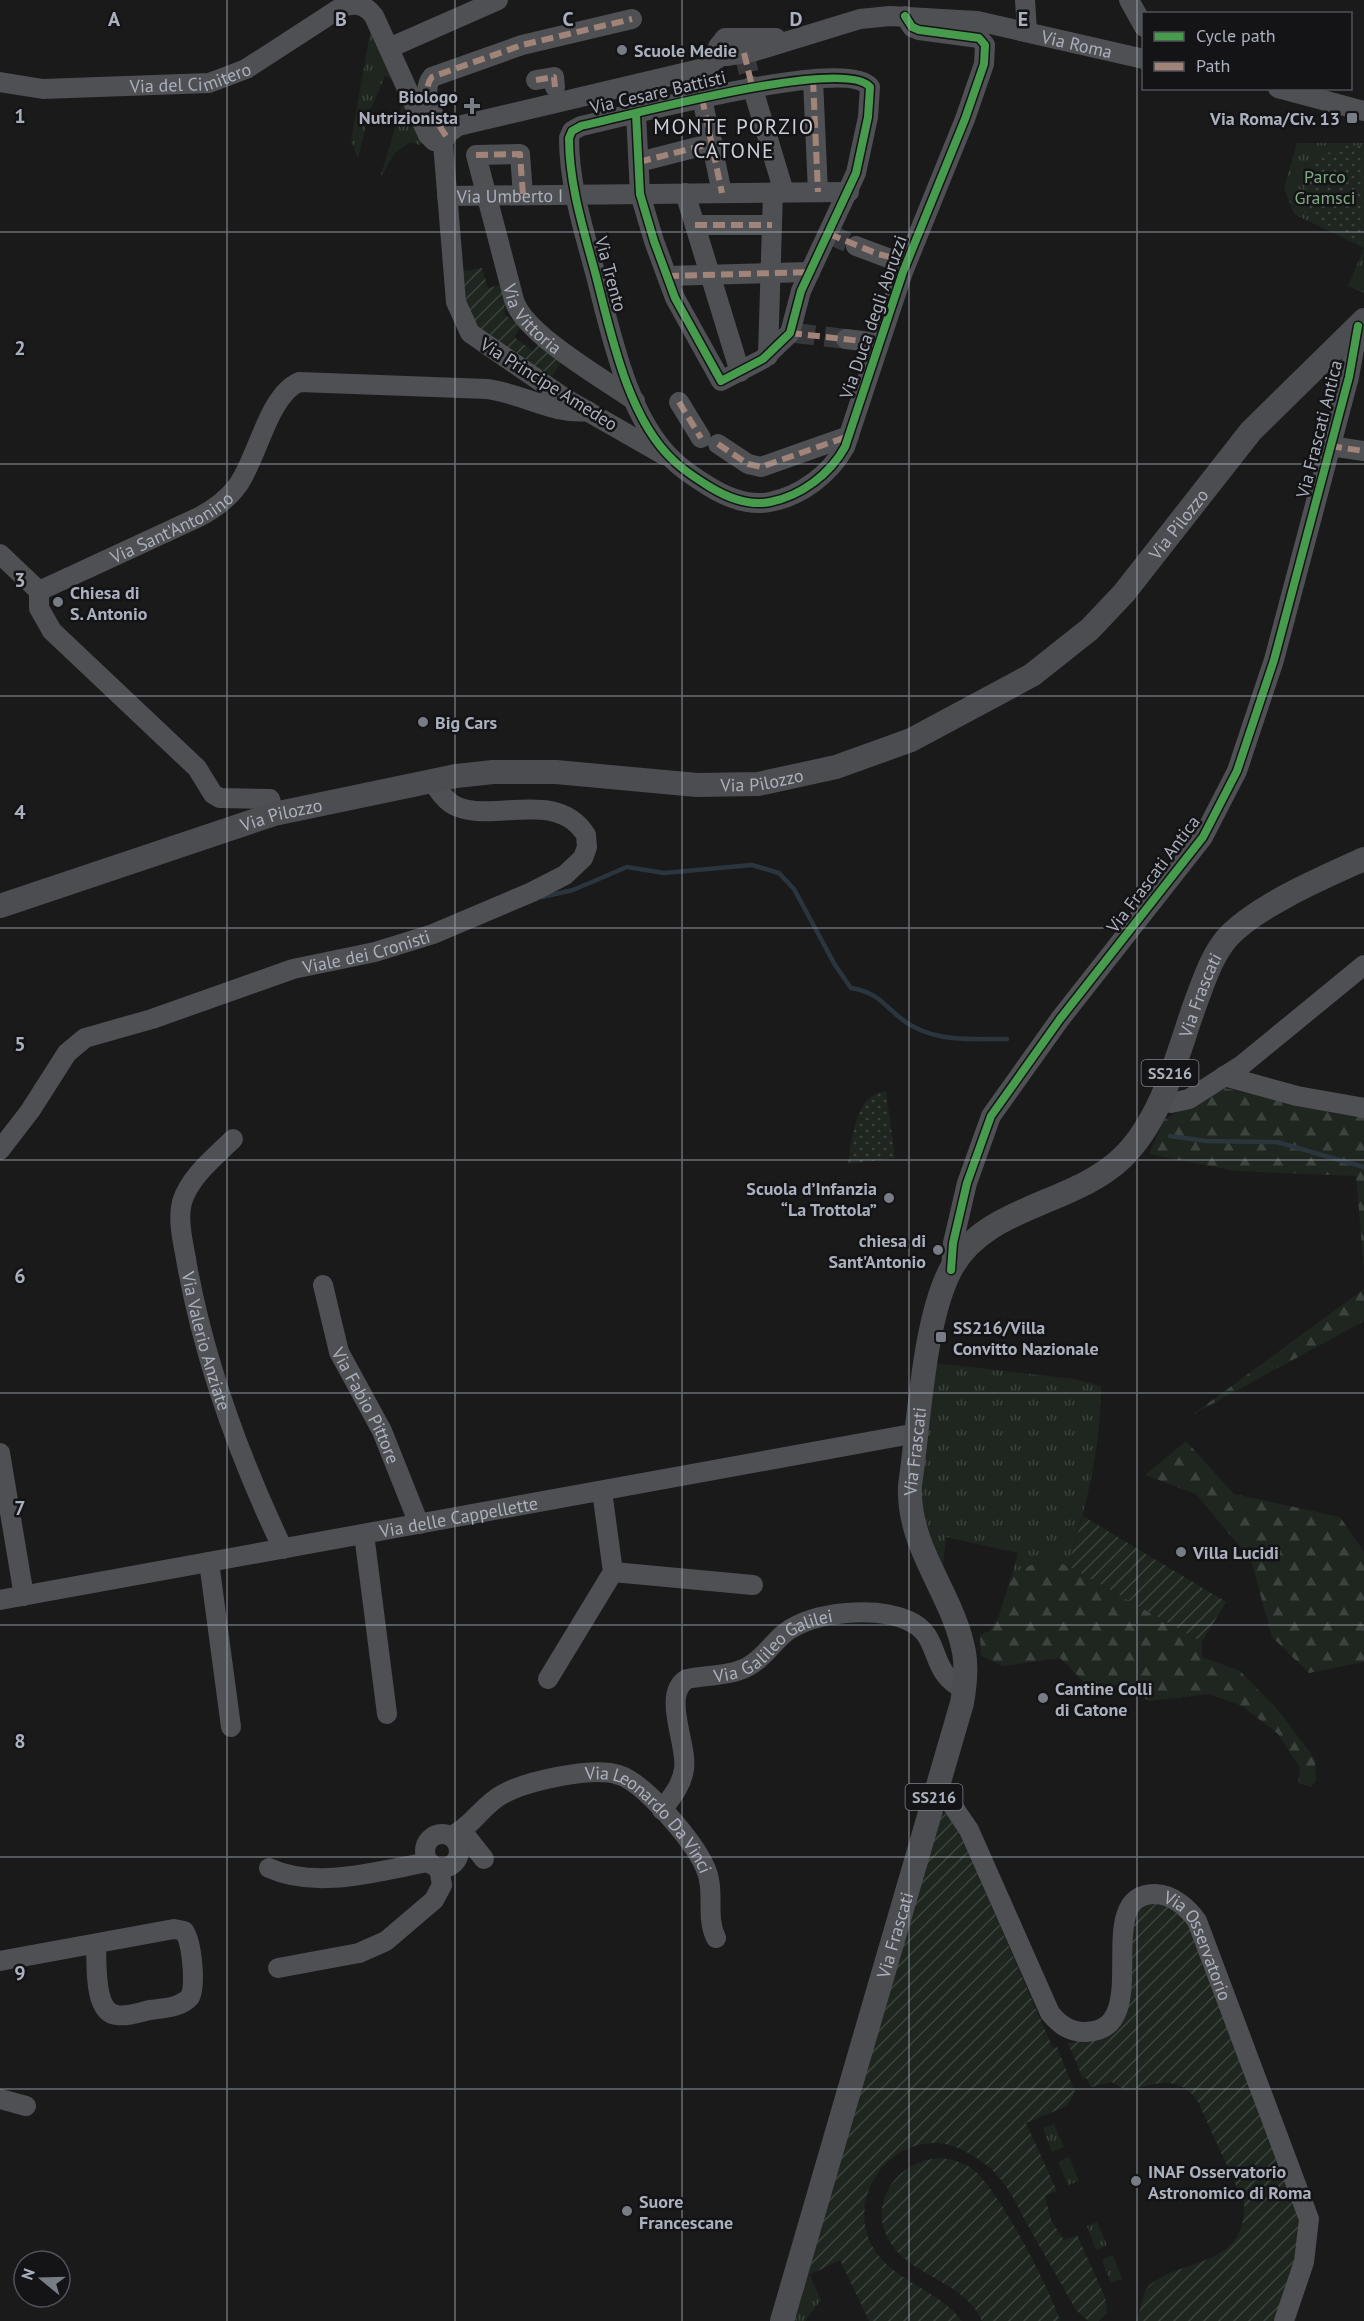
<svg xmlns="http://www.w3.org/2000/svg" width="1364" height="2321" font-family="'PT Sans',sans-serif">
<style>
.grass{fill:url(#grass-tufts)}
.forest{fill:url(#forest-firs)}
.park{fill:url(#park-dots)}
.garden{fill:url(#garden-furrows)}
.lines{fill:none;stroke-linecap:round;stroke-linejoin:round}
.stream{stroke:#2b353e;stroke-width:4.5}
.minor-tunnel{stroke:#37383b;stroke-width:20;stroke-dasharray:20 10;stroke-linecap:butt}
.minor{stroke:#4f5054;stroke-width:20}
.major{stroke:#4c4d50;stroke-width:24}
.quiet{stroke:#a18479;stroke-width:6;stroke-dasharray:12 6;stroke-linecap:butt}
.cycleway-casing{stroke:#141417;stroke-width:11}
.cycleway{stroke:#469c4c;stroke-width:8}
.grid{fill:none;stroke:#abb0bd;stroke-width:1.5;stroke-opacity:0.55}
.poi-dot{fill:#787c84;stroke:#141417;stroke-width:2}
.labels{text-anchor:middle;dominant-baseline:central;stroke-width:5;stroke-linejoin:round;paint-order:stroke}
.shield{fill:#141417;stroke:#7e818b;stroke-width:1.5}
.shield-label{font-size:16px;font-weight:bold;fill:#abb0bd}
.street-label{font-size:18px;fill:#abb0bd;stroke:#141417}
.poi-label{font-size:18px;font-weight:bold;fill:#abb0bd;stroke:#141417;text-anchor:start}
.park-label{font-size:18px;fill:#80a983;stroke:#141417}
.quarter-label{font-size:21px;letter-spacing:1.5px;fill:#cccfd8;stroke:#141417}
.grid-label{font-size:20px;text-anchor:middle;font-weight:bold;fill:#abb0bd;stroke:#141417;stroke-width:5;stroke-linejoin:round;paint-order:stroke}
</style>
<defs>
<pattern id="grass-tufts" width="24" height="20" patternUnits="userSpaceOnUse" patternTransform="scale(1.5)"><rect width="24" height="20" fill="#1e261f"/><path d="M3 7l-1-3M5 7V3M7 7l1-3M15 17l-1-3M17 17v-4M19 17l1-3" fill="none" stroke="#3c433e"/></pattern>
<pattern id="forest-firs" width="22" height="20" patternUnits="userSpaceOnUse" patternTransform="scale(1.5)"><rect width="22" height="20" fill="#1e261f"/><path d="M5 1l3.5 6h-7zM16 11l3.5 6h-7z" fill="#3c433e"/></pattern>
<pattern id="park-dots" width="8" height="8" patternUnits="userSpaceOnUse" patternTransform="scale(1.5)"><rect width="8" height="8" fill="#1e261f"/><path d="M2 2h.1M6 6h.1" fill="none" stroke="#3c433e" stroke-width="1.8" stroke-linecap="round"/></pattern>
<pattern id="garden-furrows" width="10" height="10" patternUnits="userSpaceOnUse" patternTransform="scale(1.5)"><rect width="10" height="10" fill="#1e261f"/><path d="M-1 1l2-2M0 10L10 0M9 11l2-2" fill="none" stroke="#3c433e"/></pattern>
</defs>
<rect width="100%" height="100%" fill="#1a1a1b"/>
<path class="grass" d="M371,28L392,78L385,76L369,113L358,159L351,140Z
M404,98L423,139L420,145L410,142L395,153L380,178Z
M1297,143H1364V293L1348,286L1364,248L1294,214L1284,188Z
M935,1363L1074,1379L1101,1386C1101,1449 1086,1507 1068,1566L1046,1558L1012,1574L1018,1553L946,1537L943,1566L923,1517L920,1486Z
M1054,2124L1064,2147L1052,2152L1043,2128Z
M1069,2157L1079,2181L1068,2185L1058,2162Z
M1097,2222L1107,2245L1096,2250L1087,2226Z
M1113,2255L1122,2279L1111,2283L1102,2260Z
M810,2275L821,2300L805,2321H792L803,2278Z"/>
<path class="forest" d="M1219,1087L1364,1117V1269L1356,1176L1236,1171L1149,1154L1164,1120Z
M1364,1289V1321L1192,1415Z
M1186,1441L1234,1494L1340,1517L1364,1552V1662L1309,1673L1272,1637L1251,1560L1196,1494L1145,1475Z
M1046,1558L1068,1566L1202,1642V1657L1240,1671L1278,1710L1315,1759L1316,1781L1311,1787L1298,1783L1300,1768L1278,1734L1242,1706L1209,1694L1150,1701L1118,1685L1085,1683L1060,1658L1003,1666L981,1656L980,1635L989,1631L998,1618L1012,1574Z"/>
<path class="park" d="M1342,146H1364V245L1301,210L1312,161Z
M886,1091L895,1158L848,1164C852,1140 854,1095 886,1091Z"/>
<path class="garden" d="M482,268L488,288L504,284L505,315L521,326L514,337L533,351L541,340L564,358L548,382L474,333L456,273Z
M1083,1516L1226,1602L1202,1642L1068,1566Z
M939,1810L953,1818L1053,2048L1057,2047L1075,2092L1067,2106L1026,2123L1057,2191L1045,2196L1051,2220L1064,2240L1077,2235L1105,2297L1107,2312L1098,2321H1088L1076,2310C1061,2284 1046,2257 1031,2231C1018,2208 1007,2180 985,2164C973,2155 960,2147 945,2144C890,2135 846,2196 872,2246C892,2282 939,2289 962,2321H869L840,2260L803,2278Z
M1154,1899L1188,1918L1299,2218L1300,2243L1276,2321H1136C1141,2311 1142,2294 1148,2287C1154,2280 1164,2276 1172,2272C1210,2258 1246,2253 1244,2203L1198,2102C1180,2073 1154,2084 1126,2091L1112,2082L1091,2087L1086,2078L1083,2079L1068,2043L1098,2040L1113,2031L1131,1913Z
M942,2158C955,2160 966,2163 976,2172C1001,2195 1050,2288 1060,2321H982C964,2279 907,2277 887,2237C868,2197 903,2158 942,2158Z"/>
<g class="lines">
<path class="stream" d="M542,897L573,890L627,867L664,873L752,865L779,873L794,889L835,965L851,988C884,993 888,1014 914,1027C942,1042 976,1039 1007,1039
M1170,1136L1206,1141L1277,1142L1364,1167"/>
<path class="minor-tunnel" d="M744,53L752,86
M829,234L856,246
M795,333L846,339"/>
<g class="minor">
<path d="M1025,0L1027,31"/>
<path d="M1129,0L1144,27"/>
<path d="M389,48L498,0"/>
<path d="M726,56L718,47L725,38H776"/>
<path id="s1" d="M728,56L752,52L860,19L890,16L977,21L1144,59"/>
<path d="M536,80L554,77L555,87"/>
<path d="M813,80L818,192"/>
<path id="s2" d="M0,82L43,89L209,83L246,69L340,8C354,2 365,4 374,16L428,135L434,141L443,143"/>
<path d="M752,86L784,192"/>
<path d="M1278,88L1364,111"/>
<path d="M702,98L722,193"/>
<path d="M636,114L640,194L654,241L675,298L721,381L763,359L790,333L801,291L856,173L868,117L870,87C845,56 624,117 581,126L572,131L569,138C569,185 584,231 596,276C611,334 628,418 673,460C683,470 697,479 710,487C728,498 749,506 770,502C801,496 830,474 845,447L903,272L965,119L984,64L985,45L979,38L919,30L912,27L905,16"/>
<path d="M446,136C436,121 419,93 432,77L522,45L632,19"/>
<path d="M639,162L713,143"/>
<path d="M685,193L740,372"/>
<path id="s3" d="M523,195L520,154L476,155L514,300C524,334 604,379 635,401"/>
<path id="s4" d="M447,196L849,192"/>
<path d="M695,225H772"/>
<path d="M856,246L888,258L907,261"/>
<path d="M667,276L810,272"/>
<path d="M846,339L879,343"/>
<path d="M768,356L773,192"/>
<path d="M679,402L701,438"/>
<path d="M718,444L748,464L761,467L849,436"/>
<path d="M1330,446L1364,451"/>
<path d="M664,455L566,399L470,333L456,302L443,143L448,133L458,126L704,68L717,59L719,49"/>
<path d="M0,554L39,591"/>
<path id="s5" d="M274,814L270,799L220,798L213,794L197,768L52,631L39,608V591L199,517C214,509 228,499 238,485C258,457 268,396 299,382L487,389C522,393 552,415 588,411"/>
<path d="M1224,1076L1297,1096L1364,1108"/>
<path d="M1159,1101L1171,1103L1189,1099L1242,1065L1364,965"/>
<path id="s6" d="M233,1139C215,1157 190,1176 182,1202C177,1222 184,1245 187,1265C205,1363 240,1459 283,1549"/>
<path id="s7" d="M0,1150L30,1111L67,1053L85,1038L152,1019L293,969L375,952L433,934L532,892L565,875L583,858L587,847L586,835C558,789 496,822 458,807C446,803 438,790 432,780"/>
<path d="M951,1270L953,1243L967,1183L991,1116L1060,1019L1203,837L1237,771L1274,660L1349,377L1358,326"/>
<path id="s8" d="M323,1285L339,1352L382,1431L419,1524"/>
<path d="M0,1453L24,1596"/>
<path d="M364,1534L387,1714"/>
<path d="M209,1562L231,1727"/>
<path d="M613,1572L753,1585"/>
<path id="s9" d="M0,1600L917,1433"/>
<path d="M548,1679L613,1572L602,1491"/>
<path id="s10" d="M938,1784L969,1830L1050,2013C1059,2024 1069,2032 1085,2032C1158,2031 1088,1894 1155,1894C1172,1894 1188,1908 1197,1921L1309,2219L1304,2262L1284,2321"/>
<path id="s11" d="M662,1810C671,1798 682,1785 684,1769C688,1745 661,1694 687,1679C707,1675 732,1676 749,1666C764,1658 773,1642 786,1632C815,1611 877,1606 909,1621C943,1636 927,1672 964,1689"/>
<path d="M462,1831L484,1859"/>
<circle cx="442" cy="1851" r="17"/>
<path id="s12" d="M451,1836C472,1827 482,1805 503,1794C527,1781 593,1766 619,1775C645,1783 694,1842 705,1867C716,1890 705,1916 716,1938"/>
<path d="M269,1868C317,1890 378,1871 428,1862"/>
<path d="M0,1961L174,1929L184,1931C192,1942 196,1985 190,1997C180,2008 164,2008 150,2010C140,2012 128,2017 117,2015C93,2013 97,1963 96,1944"/>
<path d="M278,1968L359,1953L386,1941L434,1900L442,1885L439,1868"/>
<path d="M0,2099L26,2106"/>
</g>
<g class="major">
<path id="s13" d="M0,906L274,814L456,776L493,772H556L697,785L758,784L836,767L911,740L1032,675L1090,629L1124,593L1251,431L1364,320"/>
<path id="s14" d="M782,2321L962,1703C965,1686 967,1669 964,1652C953,1593 907,1548 910,1485C919,1425 923,1324 950,1271C984,1205 1072,1206 1122,1158C1164,1117 1177,1053 1197,999C1205,978 1212,956 1227,938C1256,906 1324,877 1364,859"/>
</g>
<path class="quiet" d="M744,53L752,86
M536,80L554,77L555,87
M813,80L818,192
M702,98L722,193
M446,136C436,121 419,93 432,77L522,45L632,19
M476,155L520,154L523,195
M639,162L713,143
M695,225H772
M829,234L878,254L907,261
M667,276L810,272
M790,333L879,343
M679,402L701,438
M718,444L748,464L761,467L849,436
M1330,446L1364,451"/>
<g class="cycleway-casing">
<path id="cycleway" d="M636,114L640,194L654,241L675,298L721,381L763,359L790,333L801,291L856,173L868,117L870,87C845,56 624,117 581,126L572,131L569,138C569,185 584,231 596,276C611,334 628,418 673,460C683,470 697,479 710,487C728,498 749,506 770,502C801,496 830,474 845,447L903,272L965,119L984,64L985,45L979,38L919,30L912,27L905,16
M951,1270L953,1243L967,1183L991,1116L1060,1019L1203,837L1237,771L1274,660L1349,377L1358,326"/>
</g>
<use href="#cycleway" class="cycleway"/>
</g>
<path class="grid" d="M227,0V2321M455,0V2321M682,0V2321M909,0V2321M1137,0V2321M0,232H1364M0,464H1364M0,696H1364M0,928H1364M0,1160H1364M0,1393H1364M0,1625H1364M0,1857H1364M0,2089H1364"/>
<g class="poi-dot">
<circle cx="622" cy="50" r="6"/>
<path d="M469 97h6v6h6v6h-6v6h-6v-6h-6v-6h6z"/>
<rect x="1346" y="112" width="12" height="12" rx="3"/>
<circle cx="58" cy="602" r="6"/>
<circle cx="423" cy="722" r="6"/>
<circle cx="889" cy="1198" r="6"/>
<circle cx="938" cy="1250" r="6"/>
<rect x="935" y="1331" width="12" height="12" rx="3"/>
<circle cx="1181" cy="1552" r="6"/>
<circle cx="1043" cy="1698" r="6"/>
<circle cx="1136" cy="2181" r="6"/>
<circle cx="627" cy="2211" r="6"/>
</g>
<g class="labels">
<g class="shield">
<rect x="1141.5" y="1060" width="57" height="26" rx="4.5"/>
<rect x="905.5" y="1784" width="57" height="26" rx="4.5"/>
</g>
<g class="shield-label">
<text x="1170" y="1073">SS216</text>
<text x="934" y="1797">SS216</text>
</g>
<g class="street-label">
<text stroke="none"><textPath href="#s1" startOffset="357">Via Roma</textPath></text>
<text stroke="none"><textPath href="#s2" startOffset="192">Via del Cimitero</textPath></text>
<text transform="translate(658 92) rotate(-13)">Via Cesare Battisti</text>
<text stroke="none"><textPath href="#s4" startOffset="63">Via Umberto I</textPath></text>
<text transform="translate(611 274) rotate(75)">Via Trento</text>
<text stroke="none"><textPath href="#s3" startOffset="261">Via Vittoria</textPath></text>
<text transform="translate(873 317) rotate(-71)">Via Duca degli Abruzzi</text>
<text transform="translate(549 384) rotate(32)">Via Principe Amedeo</text>
<text transform="translate(1319 429) rotate(-76)">Via Frascati Antica</text>
<text stroke="none"><textPath href="#s5" startOffset="494">Via Sant'Antonino</textPath></text>
<text stroke="none"><textPath href="#s13" startOffset="1286">Via Pilozzo</textPath></text>
<text stroke="none"><textPath href="#s13" startOffset="782">Via Pilozzo</textPath></text>
<text stroke="none"><textPath href="#s13" startOffset="296">Via Pilozzo</textPath></text>
<text transform="translate(1153 874) rotate(-53)">Via Frascati Antica</text>
<text stroke="none"><textPath href="#s7" startOffset="436">Viale dei Cronisti</textPath></text>
<text stroke="none"><textPath href="#s14" startOffset="1482">Via Frascati</textPath></text>
<text stroke="none"><textPath href="#s6" startOffset="224">Via Valerio Anziate</textPath></text>
<text stroke="none"><textPath href="#s8" startOffset="129">Via Fabio Pittore</textPath></text>
<text stroke="none"><textPath href="#s14" startOffset="906">Via Frascati</textPath></text>
<text stroke="none"><textPath href="#s9" startOffset="466">Via delle Cappellette</textPath></text>
<text stroke="none"><textPath href="#s11" startOffset="237">Via Galileo Galilei</textPath></text>
<text stroke="none"><textPath href="#s12" startOffset="236">Via Leonardo Da Vinci</textPath></text>
<text stroke="none"><textPath href="#s14" startOffset="402">Via Frascati</textPath></text>
<text stroke="none"><textPath href="#s10" startOffset="546">Via Osservatorio</textPath></text>
</g>
<g class="poi-label">
<text x="634" y="50">Scuole Medie</text>
<text x="458" y="96" text-anchor="end">Biologo<tspan x="458" dy="21">Nutrizionista</tspan></text>
<text x="1340" y="118" text-anchor="end">Via Roma/Civ. 13</text>
<text x="70" y="592">Chiesa di<tspan x="70" dy="21">S. Antonio</tspan></text>
<text x="435" y="722">Big Cars</text>
<text x="877" y="1188" text-anchor="end">Scuola d’Infanzia<tspan x="877" dy="21">“La Trottola”</tspan></text>
<text x="926" y="1240" text-anchor="end">chiesa di<tspan x="926" dy="21">Sant'Antonio</tspan></text>
<text x="953" y="1327">SS216/Villa<tspan x="953" dy="21">Convitto Nazionale</tspan></text>
<text x="1193" y="1552">Villa Lucidi</text>
<text x="1055" y="1688">Cantine Colli<tspan x="1055" dy="21">di Catone</tspan></text>
<text x="1148" y="2171">INAF Osservatorio<tspan x="1148" dy="21">Astronomico di Roma</tspan></text>
<text x="639" y="2201">Suore<tspan x="639" dy="21">Francescane</tspan></text>
</g>
<g class="park-label">
<text x="1325" y="176">Parco<tspan x="1325" dy="21">Gramsci</tspan></text>
</g>
<g class="quarter-label">
<text x="734" y="126">MONTE PORZIO<tspan x="734" dy="24">CATONE</tspan></text>
</g>
</g>
<g class="grid-label">
<text x="114" y="26">A</text>
<text x="341" y="26">B</text>
<text x="568" y="26">C</text>
<text x="796" y="26">D</text>
<text x="1023" y="26">E</text>
<text x="20" y="123">1</text>
<text x="20" y="355">2</text>
<text x="20" y="587">3</text>
<text x="20" y="819">4</text>
<text x="20" y="1051">5</text>
<text x="20" y="1283">6</text>
<text x="20" y="1515">7</text>
<text x="20" y="1748">8</text>
<text x="20" y="1980">9</text>
</g>
<rect x="1142" y="12" width="210" height="78" fill="#141417" stroke="#505259" stroke-width="1.5"/>
<rect x="1154" y="32" width="30" height="9" fill="#469c4c" stroke="#505259" stroke-width="1.5"/>
<text x="1196" y="42" font-size="18" fill="#abb0bd">Cycle path</text>
<rect x="1154" y="62" width="30" height="9" fill="#a18479" stroke="#505259" stroke-width="1.5"/>
<text x="1196" y="72" font-size="18" fill="#abb0bd">Path</text>
<g transform="translate(42 2279) rotate(289)"><circle r="28" fill="#141417" stroke="#505259" stroke-width="1.5"/>
<path d="M0-4.5L10 22L0 15L-10 22Z" fill="#787c84"/>
<text y="-9" font-size="16" font-weight="bold" text-anchor="middle" fill="#abb0bd">N</text>
</g>
</svg>
